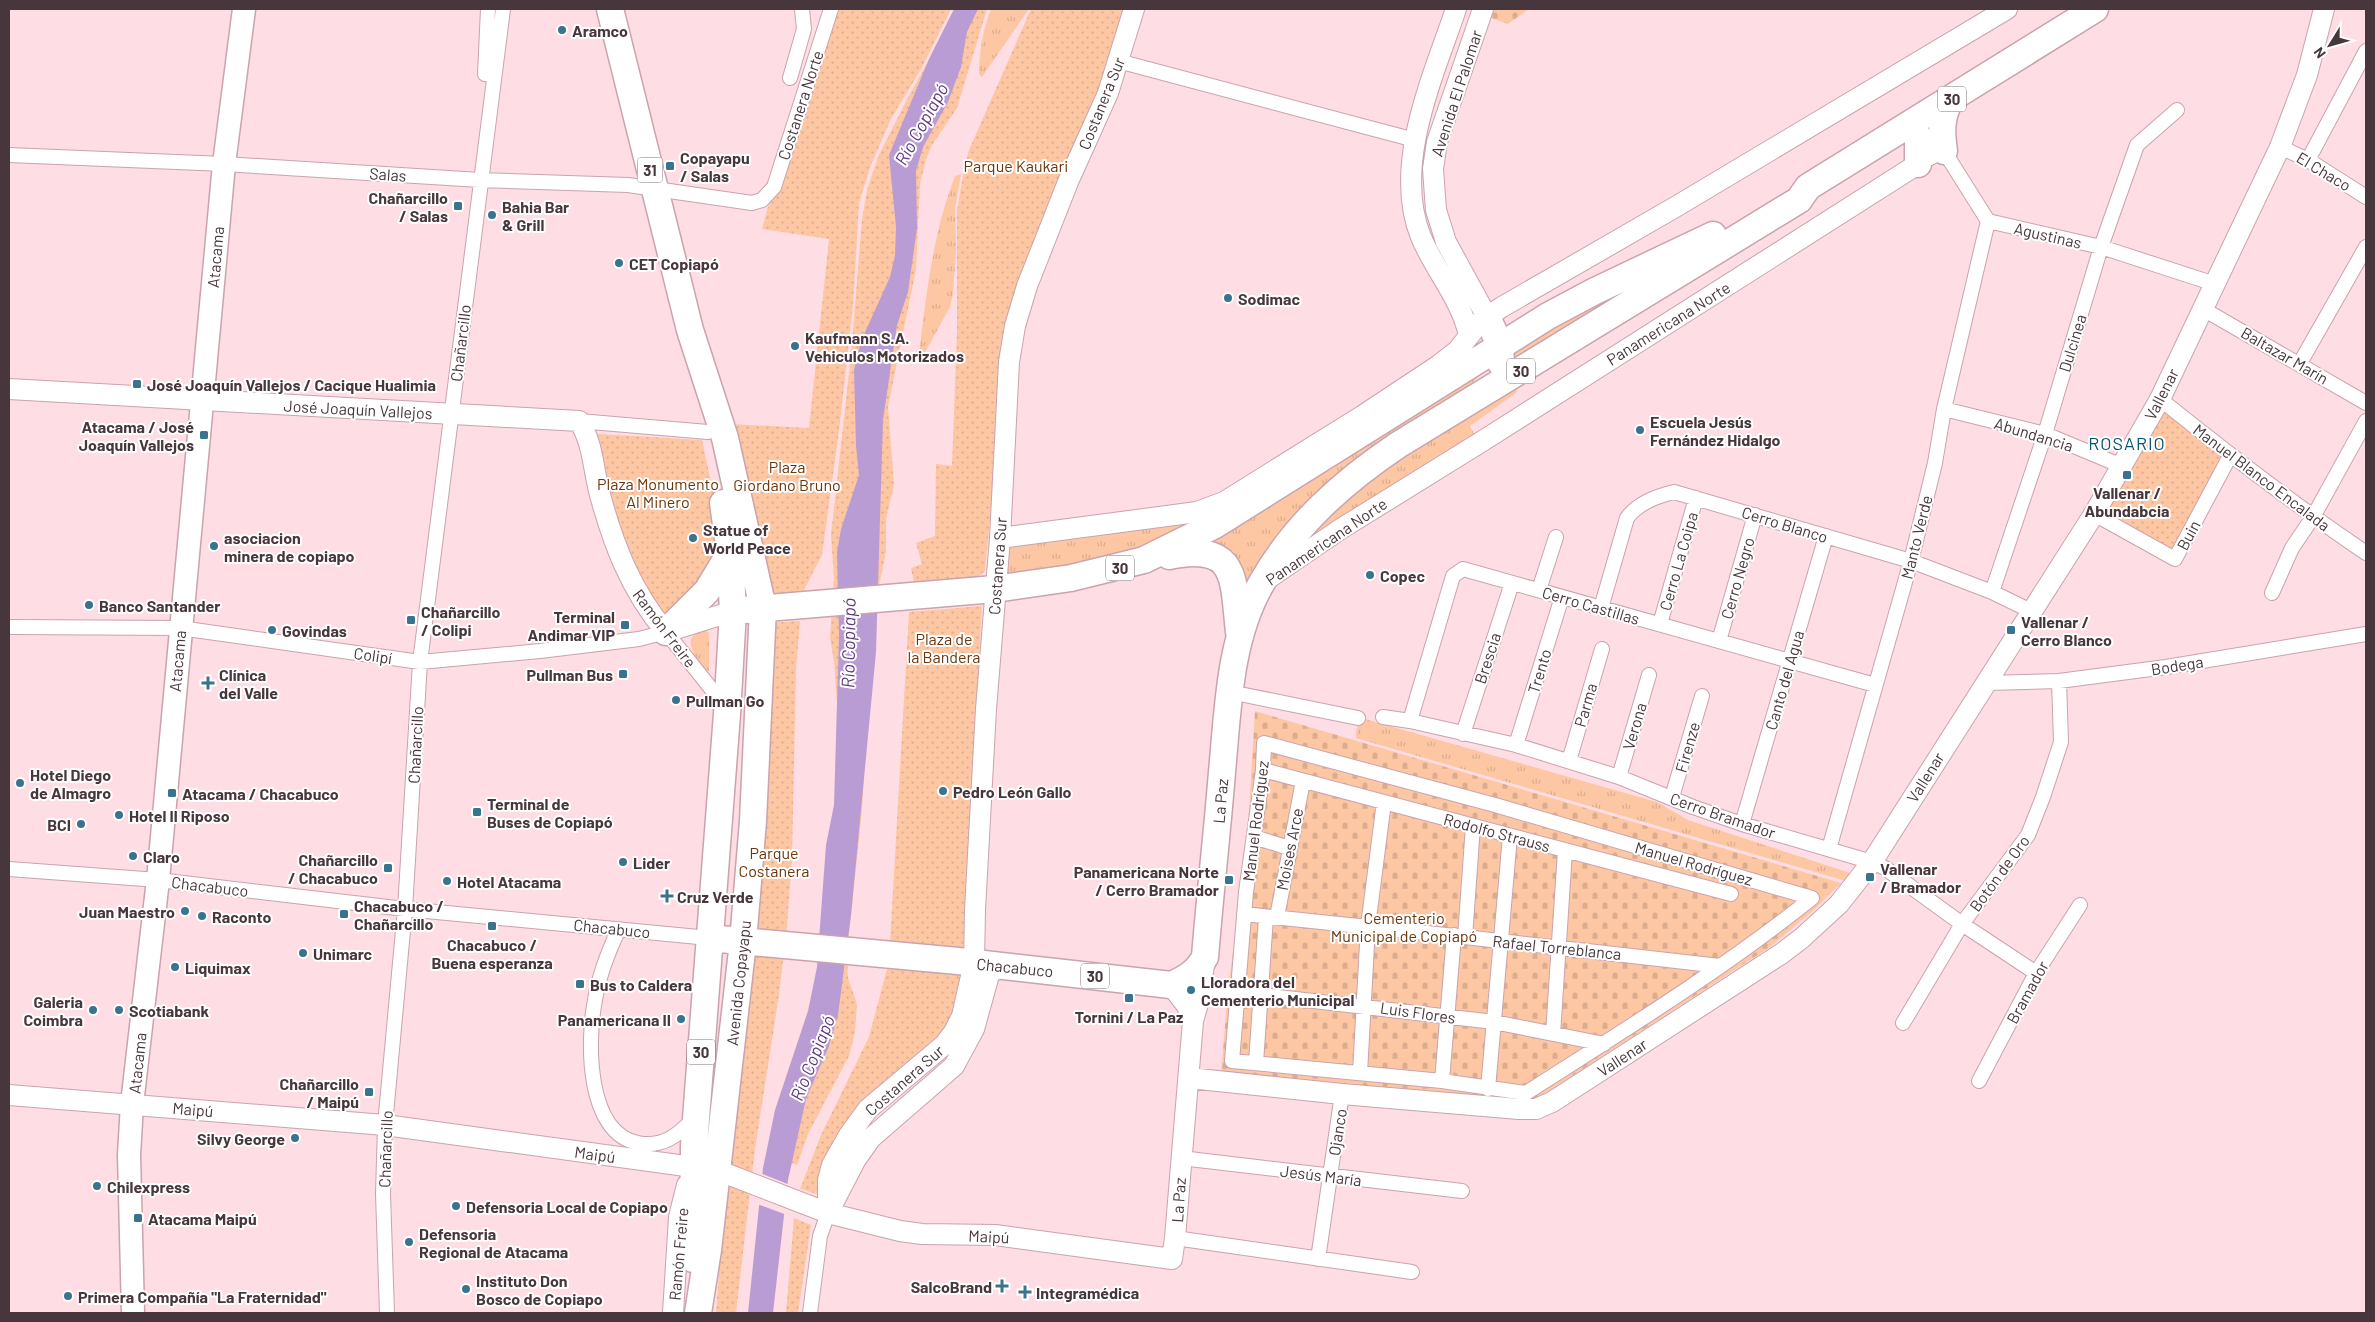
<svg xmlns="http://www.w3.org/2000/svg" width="2375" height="1322" font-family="Barlow,sans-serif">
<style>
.grass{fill:url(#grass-tufts)}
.cemetery{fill:url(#cemetery-stones)}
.park{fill:url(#park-dots)}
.water{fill:#ba9cd5}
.pier{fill:#fedde5}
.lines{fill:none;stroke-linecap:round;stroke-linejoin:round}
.street-casing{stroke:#caa3ad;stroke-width:16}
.secondary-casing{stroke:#caa3ad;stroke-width:22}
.primary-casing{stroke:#caa3ad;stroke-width:25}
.highway-casing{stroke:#caa3ad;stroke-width:29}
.street{stroke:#fff;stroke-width:14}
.secondary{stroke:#fff;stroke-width:20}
.primary{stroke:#fff;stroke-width:22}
.highway{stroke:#fff;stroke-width:26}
.poi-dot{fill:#3a738d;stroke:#fff;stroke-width:2}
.labels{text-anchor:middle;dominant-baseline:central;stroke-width:4;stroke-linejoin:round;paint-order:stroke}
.shield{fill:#fff;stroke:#7e7276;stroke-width:1}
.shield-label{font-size:15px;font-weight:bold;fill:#47363b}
.poi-label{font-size:16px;font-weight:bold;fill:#47363b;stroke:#fff;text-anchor:start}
.street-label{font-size:16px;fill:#47363b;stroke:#fff}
.park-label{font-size:16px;fill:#6c3609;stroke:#fff}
.water-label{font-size:18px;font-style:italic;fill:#5f387d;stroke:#fff}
.neighbourhood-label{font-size:18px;letter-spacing:1px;fill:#07546f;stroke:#fff}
</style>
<defs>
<pattern id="grass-tufts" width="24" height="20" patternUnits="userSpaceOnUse" patternTransform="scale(1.25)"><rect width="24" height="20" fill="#fec7a4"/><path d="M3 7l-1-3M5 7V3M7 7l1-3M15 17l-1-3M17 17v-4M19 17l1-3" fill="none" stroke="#dbac8e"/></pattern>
<pattern id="cemetery-stones" width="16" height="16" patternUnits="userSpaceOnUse" patternTransform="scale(1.25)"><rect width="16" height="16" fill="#fec7a4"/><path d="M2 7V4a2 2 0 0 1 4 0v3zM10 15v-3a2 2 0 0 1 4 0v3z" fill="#dbac8e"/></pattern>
<pattern id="park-dots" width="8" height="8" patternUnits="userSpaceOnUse" patternTransform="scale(1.25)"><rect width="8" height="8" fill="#fec7a4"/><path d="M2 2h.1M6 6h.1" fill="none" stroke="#dbac8e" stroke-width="1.8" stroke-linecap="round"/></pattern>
</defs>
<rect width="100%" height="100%" fill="#fedde5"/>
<path class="grass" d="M991,9H1029L982,77L979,74C979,52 983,29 991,9Z
M961,174L955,209L956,250L953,294L950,307L923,356L919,355C926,295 933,232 955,176Z
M1612,292H1635L1513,363L1510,348Z
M1480,368V375L1471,384L1385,438L1356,460L1252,591L1206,547L1217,534Z
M1521,382L1516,393L1470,426L1476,437L1306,545L1305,535L1365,481Z
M1220,505L1136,555L1010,575L1006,571L1005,553L1010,545Z
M705,630L709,633V671H706C697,660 677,635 705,630Z
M1358,717L1657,802L1688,820L1850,873L1846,881L1356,738Z"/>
<path class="cemetery" d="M1492,9H1529L1508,24L1489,17Z
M1255,711L1841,883L1813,911L1770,947L1535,1100L1370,1090L1221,1075L1228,990L1247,844Z"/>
<path class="park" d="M835,9H951L921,69L891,119L871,165L859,203L853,306L839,431L822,555L803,592L766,597L730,424L809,428L829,239L762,229L768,207L777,194L787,167Z
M957,9H987L957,108L932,145L926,159L920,184L916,269L888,407L894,485L886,519V551L873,616L862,810L847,954L848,978L857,1004L855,1032L849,1056L808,1134L797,1165L767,1154L821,1009L835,832L837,704L834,661L830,638L834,578L831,535L851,355L862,219L867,190L878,157L905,103Z
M1031,9H1133L1008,334L985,571L978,577L971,578L914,583L911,568L922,564L916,543L935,536L936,464L952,466L957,331V211L963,175L969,150Z
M2160,399L2230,456L2175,559L2094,514Z
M598,434L702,440L715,501L723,553L665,619L625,555L590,435Z
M982,606L963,950L890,943L909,612Z
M800,621L796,670L792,858L787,926L779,995L755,1149L736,1313H716L768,623Z
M887,969L953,972L961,977L954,1010L940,1039L829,1157L817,1194L800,1189L821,1135L869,1037Z
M794,1218L811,1225L798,1313H786Z"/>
<path class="water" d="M954,9H978L967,32L961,67L948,102L923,147L916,171L917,228L908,292L897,325L883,420L876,652L851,915L838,1015L829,1046L806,1099L788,1180L773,1313H748L763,1168L775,1110L808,1011L817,967L826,845L834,805L839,636L837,552L841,529L859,475L856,446L854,370L861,341L890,277L895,255L896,227L889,155L929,59Z"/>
<path class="pier" d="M760,1173L790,1185L787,1215L757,1204Z"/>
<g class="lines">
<g class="street-casing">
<path id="street" d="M1118,61L1415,140
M485,74L488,9
M790,78L804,29L802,9
M2280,147L2308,160L2366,197
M9,155L224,164L480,180L628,185L752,203L762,200L774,187L831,9
M2308,160L2366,51
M1918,164L1944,151L1988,221L2101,247L2215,284
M2203,309L2366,403
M2300,363L2366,247
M2160,399C2227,453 2295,505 2366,553
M1944,409L2045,434L2122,466
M579,421L708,432
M2094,514L2175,559L2230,456
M1539,590L1556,537
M1992,592L2045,434L2101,247L2137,145L2177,110
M2272,593L2292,548L2313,517L2366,421
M1601,608L1627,518C1637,504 1657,496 1674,492L1911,561L1992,592L2033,612
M1660,624L1696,498
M9,627L180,628L420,662L540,651L639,639L666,632L717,696L725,710
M1719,641L1755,515
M1987,683L2059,681L2166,667L2366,634
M1230,692L1358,718
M1383,717L1410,721L1516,745L1619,777L1693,807L1742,824L1872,862L1885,868L1962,924L2036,973
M1410,721L1453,576L1463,569L1875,685
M1463,734L1512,583
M1264,743L1495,805L1812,898C1722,970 1623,1031 1526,1093L1442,1081L1232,1061L1246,892L1263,770Z
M1516,745L1562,597
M1569,761L1602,649
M1263,770L1731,894
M1619,777L1649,675
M1672,797L1702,696
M1742,824L1826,536
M1254,837L1289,848
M1829,849L1911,561L1935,463L1944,409L1988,221
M9,869L158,880L405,909L709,938
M1244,914L1465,937L1720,966
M1277,917L1303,781
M619,929C608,952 599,975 595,1000C587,1041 586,1133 638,1143C662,1148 679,1135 694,1118
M1465,937L1473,826
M1201,988L1494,1022L1604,1044
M1903,1023L1962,924L2028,835L2043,797L2061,742L2059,681
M1553,1034L1565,851
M1256,1063L1266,917
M1360,1073L1368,926L1384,802
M1442,1081L1454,935
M1979,1081L2036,973L2080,905
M1488,1089L1510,836
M1181,1158L1462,1191
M1175,1238L1412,1272
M1318,1259L1342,1094
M387,1313L383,1194L385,1125L405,909L420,662L503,9
M810,1313L820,1236L828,1213"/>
</g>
<g class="secondary-casing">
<path id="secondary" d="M1456,9C1433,77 1392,166 1421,237C1435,271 1462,300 1469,336
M1483,9L1437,142L1433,169L1436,210L1446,242L1487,317
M9,389L579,421C593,443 593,467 599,491C613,544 631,591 666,632L733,611
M1000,538L1197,512L1224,502L1362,416L1439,365L1457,351L1481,321L1502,307L1677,206L2007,9
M1266,580L1339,530L1481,442L1918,164
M1171,985L1187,1006L1193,1021
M1189,1078L1342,1094L1519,1109H1536L1552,1102L1781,954L1802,938L1839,904L1872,862L2094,514L2160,399L2280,147L2307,75L2324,9
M9,1095L385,1125L693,1167L717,1170L828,1213L900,1231L922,1234L995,1235L1172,1259L1175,1238L1193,1021L1199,1000L1205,957
M829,1211L856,1159L871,1138L954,1066L974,1029L989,975L999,965
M828,1213V1180L832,1165L849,1135L868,1109L944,1045L954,1032L962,1016L974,963L975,910L986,709L1000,538L1009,362L1015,326L1027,286L1068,182L1108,93L1134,9
M673,1313L679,1217L687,1185"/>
</g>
<g class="primary-casing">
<path id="primary" d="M133,1313L129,1155L132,1104L158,880L224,164L244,9"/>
</g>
<g class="highway-casing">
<path id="highway" d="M610,9L690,330L725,438L763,608L753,821L743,942L708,1250L698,1313
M1912,124L1918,137V164
M1944,151C1941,131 1941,118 1950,100
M1487,317L1500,345L1501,363
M1169,556C1238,542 1233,578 1239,632
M733,611L995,589L1071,578L1144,560L1215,525L1548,316L1595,291L1713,235
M666,632L707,591L730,553
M709,938L958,961L1171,985C1186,979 1197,972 1205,957C1210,895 1217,834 1222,772C1228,709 1229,640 1261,584C1294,525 1343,482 1398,445L1799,200L1808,187L2095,9
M693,1259L694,1145L727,714L733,611L730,553L723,503"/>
</g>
<use href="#street" class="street"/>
<use href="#secondary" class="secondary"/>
<use href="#primary" class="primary"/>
<use href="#highway" class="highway"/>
</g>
<g class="poi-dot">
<circle cx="562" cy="30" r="5"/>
<rect x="665" y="161" width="10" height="10" rx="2.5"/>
<rect x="453" y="201" width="10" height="10" rx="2.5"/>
<circle cx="492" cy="215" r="5"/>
<circle cx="619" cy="263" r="5"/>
<circle cx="1228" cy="298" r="5"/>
<circle cx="795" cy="346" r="5"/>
<rect x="132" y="379" width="10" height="10" rx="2.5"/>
<circle cx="1640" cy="430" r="5"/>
<rect x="199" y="430" width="10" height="10" rx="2.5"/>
<rect x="2122" y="470" width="10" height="10" rx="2.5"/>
<circle cx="693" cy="538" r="5"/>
<circle cx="214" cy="546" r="5"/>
<circle cx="1370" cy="575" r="5"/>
<circle cx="89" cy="605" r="5"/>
<rect x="406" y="615" width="10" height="10" rx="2.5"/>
<rect x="620" y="620" width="10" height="10" rx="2.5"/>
<circle cx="272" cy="630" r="5"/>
<rect x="2006" y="625" width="10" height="10" rx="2.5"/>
<rect x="618" y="669" width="10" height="10" rx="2.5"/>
<path d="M205.5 675.5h5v5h5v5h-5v5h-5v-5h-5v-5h5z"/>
<circle cx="676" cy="700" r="5"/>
<circle cx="20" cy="783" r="5"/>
<circle cx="943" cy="791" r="5"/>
<rect x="167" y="788" width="10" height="10" rx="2.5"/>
<rect x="472" y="807" width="10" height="10" rx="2.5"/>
<circle cx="119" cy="815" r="5"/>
<circle cx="81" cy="824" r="5"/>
<circle cx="133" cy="856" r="5"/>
<circle cx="623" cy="862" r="5"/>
<rect x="383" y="863" width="10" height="10" rx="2.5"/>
<rect x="1865" y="872" width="10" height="10" rx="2.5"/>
<rect x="1224" y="875" width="10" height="10" rx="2.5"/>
<circle cx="447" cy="881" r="5"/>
<path d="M664.5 888.5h5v5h5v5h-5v5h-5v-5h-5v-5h5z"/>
<circle cx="185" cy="911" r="5"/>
<rect x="339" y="909" width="10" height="10" rx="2.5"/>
<circle cx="202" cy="916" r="5"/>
<rect x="487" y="921" width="10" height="10" rx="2.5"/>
<circle cx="303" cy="953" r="5"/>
<circle cx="175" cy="967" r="5"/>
<rect x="575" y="979" width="10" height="10" rx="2.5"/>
<circle cx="1191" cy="990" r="5"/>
<rect x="1124" y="993" width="10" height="10" rx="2.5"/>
<circle cx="93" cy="1010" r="5"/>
<circle cx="119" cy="1010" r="5"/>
<circle cx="681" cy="1019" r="5"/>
<rect x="364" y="1087" width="10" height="10" rx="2.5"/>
<circle cx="295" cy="1138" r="5"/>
<circle cx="97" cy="1186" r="5"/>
<circle cx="456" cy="1206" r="5"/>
<rect x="133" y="1213" width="10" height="10" rx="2.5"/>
<circle cx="409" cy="1242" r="5"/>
<path d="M999.5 1278.5h5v5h5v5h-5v5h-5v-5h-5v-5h5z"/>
<circle cx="466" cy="1289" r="5"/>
<path d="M1022.5 1284.5h5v5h5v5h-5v5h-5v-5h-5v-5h5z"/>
<circle cx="68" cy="1296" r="5"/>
</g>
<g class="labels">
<g class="shield">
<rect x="1938" y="86.5" width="28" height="25" rx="4"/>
<rect x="637.5" y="157.5" width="25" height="25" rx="4"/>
<rect x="1507" y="358.5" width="28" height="25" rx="4"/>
<rect x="1106" y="555.5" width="28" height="25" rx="4"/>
<rect x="1081" y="963.5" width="28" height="25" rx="4"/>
<rect x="687" y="1039.5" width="28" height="25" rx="4"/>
</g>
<g class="shield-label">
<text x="1952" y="99">30</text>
<text x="650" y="170">31</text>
<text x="1521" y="371">30</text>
<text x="1120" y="568">30</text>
<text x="1095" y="976">30</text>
<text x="701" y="1052">30</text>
</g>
<g class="poi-label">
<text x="572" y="30">Aramco</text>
<text x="680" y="157">Copayapu<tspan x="680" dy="18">/ Salas</tspan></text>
<text x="448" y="197" text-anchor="end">Chañarcillo<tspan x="448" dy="18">/ Salas</tspan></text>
<text x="502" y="206">Bahia Bar<tspan x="502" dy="18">&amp; Grill</tspan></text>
<text x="629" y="263">CET Copiapó</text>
<text x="1238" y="298">Sodimac</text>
<text x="805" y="337">Kaufmann S.A.<tspan x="805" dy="18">Vehiculos Motorizados</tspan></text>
<text x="147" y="384">José Joaquín Vallejos / Cacique Hualimia</text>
<text x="1650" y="421">Escuela Jesús<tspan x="1650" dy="18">Fernández Hidalgo</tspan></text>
<text x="194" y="426" text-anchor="end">Atacama / José<tspan x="194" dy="18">Joaquín Vallejos</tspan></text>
<text x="2127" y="492" text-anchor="middle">Vallenar /<tspan x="2127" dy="18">Abundabcia</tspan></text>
<text x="703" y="529">Statue of<tspan x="703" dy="18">World Peace</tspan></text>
<text x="224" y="537">asociacion<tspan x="224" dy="18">minera de copiapo</tspan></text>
<text x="1380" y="575">Copec</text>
<text x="99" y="605">Banco Santander</text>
<text x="421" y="611">Chañarcillo<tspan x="421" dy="18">/ Colipi</tspan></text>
<text x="615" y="616" text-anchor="end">Terminal<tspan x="615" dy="18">Andimar VIP</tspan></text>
<text x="2021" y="621">Vallenar /<tspan x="2021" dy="18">Cerro Blanco</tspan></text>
<text x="282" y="630">Govindas</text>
<text x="219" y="674">Clínica<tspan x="219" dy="18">del Valle</tspan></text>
<text x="613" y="674" text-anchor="end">Pullman Bus</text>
<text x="686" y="700">Pullman Go</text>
<text x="30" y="774">Hotel Diego<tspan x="30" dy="18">de Almagro</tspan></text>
<text x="953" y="791">Pedro León Gallo</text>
<text x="182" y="793">Atacama / Chacabuco</text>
<text x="487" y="803">Terminal de<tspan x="487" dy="18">Buses de Copiapó</tspan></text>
<text x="129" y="815">Hotel Il Riposo</text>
<text x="71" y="824" text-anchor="end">BCI</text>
<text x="143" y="856">Claro</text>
<text x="378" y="859" text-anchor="end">Chañarcillo<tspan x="378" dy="18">/ Chacabuco</tspan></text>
<text x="633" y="862">Lider</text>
<text x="1880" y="868">Vallenar<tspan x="1880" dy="18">/ Bramador</tspan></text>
<text x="1219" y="871" text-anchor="end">Panamericana Norte<tspan x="1219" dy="18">/ Cerro Bramador</tspan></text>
<text x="457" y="881">Hotel Atacama</text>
<text x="677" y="896">Cruz Verde</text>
<text x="354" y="905">Chacabuco /<tspan x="354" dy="18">Chañarcillo</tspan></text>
<text x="175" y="911" text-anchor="end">Juan Maestro</text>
<text x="212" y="916">Raconto</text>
<text x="492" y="944" text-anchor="middle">Chacabuco /<tspan x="492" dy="18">Buena esperanza</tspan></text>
<text x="313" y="953">Unimarc</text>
<text x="185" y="967">Liquimax</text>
<text x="1201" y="981">Lloradora del<tspan x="1201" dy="18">Cementerio Municipal</tspan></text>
<text x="590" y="984">Bus to Caldera</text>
<text x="83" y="1001" text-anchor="end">Galeria<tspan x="83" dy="18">Coimbra</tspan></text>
<text x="129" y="1010">Scotiabank</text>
<text x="1129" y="1016" text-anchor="middle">Tornini / La Paz</text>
<text x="671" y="1019" text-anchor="end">Panamericana II</text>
<text x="359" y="1083" text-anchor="end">Chañarcillo<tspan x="359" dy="18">/ Maipú</tspan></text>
<text x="285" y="1138" text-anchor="end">Silvy George</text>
<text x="107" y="1186">Chilexpress</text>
<text x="466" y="1206">Defensoria Local de Copiapo</text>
<text x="148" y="1218">Atacama Maipú</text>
<text x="419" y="1233">Defensoria<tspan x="419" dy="18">Regional de Atacama</tspan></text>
<text x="476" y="1280">Instituto Don<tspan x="476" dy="18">Bosco de Copiapo</tspan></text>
<text x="992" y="1286" text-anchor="end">SalcoBrand</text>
<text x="1036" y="1292">Integramédica</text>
<text x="78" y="1296">Primera Compañía "La Fraternidad"</text>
</g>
<g class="street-label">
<text transform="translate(1456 93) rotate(-72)">Avenida El Palomar</text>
<text transform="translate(1101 103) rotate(-68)">Costanera Sur</text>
<text transform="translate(800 105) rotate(-72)">Costanera Norte</text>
<text transform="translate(2324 171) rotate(31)">El Chaco</text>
<text transform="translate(388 174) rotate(4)">Salas</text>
<text transform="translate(2048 235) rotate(13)">Agustinas</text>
<text transform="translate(215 257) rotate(-85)">Atacama</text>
<text transform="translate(1668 323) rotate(-32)">Panamericana Norte</text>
<text transform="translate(460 343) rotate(-83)">Chañarcillo</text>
<text transform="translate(2072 343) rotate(-73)">Dulcinea</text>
<text transform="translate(2285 355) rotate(30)">Baltazar Marín</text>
<text transform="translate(2161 394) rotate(-63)">Vallenar</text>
<text transform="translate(358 409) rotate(3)">José Joaquín Vallejos</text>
<text transform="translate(2034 434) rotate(17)">Abundancia</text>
<text transform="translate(2262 477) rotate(37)">Manuel Blanco Encalada</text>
<text transform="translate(1785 524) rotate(17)">Cerro Blanco</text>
<text transform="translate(2188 535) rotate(-62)">Buin</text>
<text transform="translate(1916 537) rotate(-76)">Manto Verde</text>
<text transform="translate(1326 541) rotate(-34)">Panamericana Norte</text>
<text transform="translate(1678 561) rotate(-74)">Cerro La Coipa</text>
<text transform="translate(997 566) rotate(-86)">Costanera Sur</text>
<text transform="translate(1737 578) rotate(-74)">Cerro Negro</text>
<text transform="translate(1591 605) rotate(16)">Cerro Castillas</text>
<text transform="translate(665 628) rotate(53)">Ramón Freire</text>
<text transform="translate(373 655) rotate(8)">Colipí</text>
<text transform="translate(1487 658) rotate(-72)">Brescia</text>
<text transform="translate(177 661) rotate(-85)">Atacama</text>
<text transform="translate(2177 665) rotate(-9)">Bodega</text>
<text transform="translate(1539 671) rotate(-73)">Trento</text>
<text transform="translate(1784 680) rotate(-74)">Canto del Agua</text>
<text transform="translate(1585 705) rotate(-74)">Parma</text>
<text transform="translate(1634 726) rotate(-74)">Verona</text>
<text transform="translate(415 745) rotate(-87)">Chañarcillo</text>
<text transform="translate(1687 747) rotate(-74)">Firenze</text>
<text transform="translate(1925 777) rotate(-58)">Vallenar</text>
<text transform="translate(1220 801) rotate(-85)">La Paz</text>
<text transform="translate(1723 815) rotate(19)">Cerro Bramador</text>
<text transform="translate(1255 821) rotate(-83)">Manuel Rodríguez</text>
<text transform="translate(1497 832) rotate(15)">Rodolfo Strauss</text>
<text transform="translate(1289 849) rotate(-79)">Moises Arce</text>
<text transform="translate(1694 863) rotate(16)">Manuel Rodríguez</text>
<text transform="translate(1999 873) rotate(-54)">Botón de Oro</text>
<text transform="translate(210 886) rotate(7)">Chacabuco</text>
<text transform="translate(612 928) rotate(6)">Chacabuco</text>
<text transform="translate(1557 947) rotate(6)">Rafael Torreblanca</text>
<text transform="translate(1015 967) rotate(6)">Chacabuco</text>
<text transform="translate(738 983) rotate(-84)">Avenida Copayapu</text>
<text transform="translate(2027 992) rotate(-61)">Bramador</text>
<text transform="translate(1418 1012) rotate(8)">Luis Flores</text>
<text transform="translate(1622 1057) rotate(-33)">Vallenar</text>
<text transform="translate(137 1063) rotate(-84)">Atacama</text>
<text transform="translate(904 1080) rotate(-41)">Costanera Sur</text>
<text transform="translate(193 1109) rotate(5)">Maipú</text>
<text transform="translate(1337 1132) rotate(-81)">Ojanco</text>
<text transform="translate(385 1149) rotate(-88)">Chañarcillo</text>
<text transform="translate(595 1154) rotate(8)">Maipú</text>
<text transform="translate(1321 1175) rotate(7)">Jesús María</text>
<text transform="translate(1178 1200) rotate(-86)">La Paz</text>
<text transform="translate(989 1236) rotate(3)">Maipú</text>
<text transform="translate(678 1254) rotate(-85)">Ramón Freire</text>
</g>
<g class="park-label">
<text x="1016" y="165">Parque Kaukari</text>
<text x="787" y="466">Plaza<tspan x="787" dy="18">Giordano Bruno</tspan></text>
<text x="658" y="483">Plaza Monumento<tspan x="658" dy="18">Al Minero</tspan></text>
<text x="944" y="638">Plaza de<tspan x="944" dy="18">la Bandera</tspan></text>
<text x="774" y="852">Parque<tspan x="774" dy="18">Costanera</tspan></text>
<text x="1404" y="917">Cementerio<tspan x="1404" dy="18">Municipal de Copiapó</tspan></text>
</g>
<g class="water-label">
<text transform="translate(921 124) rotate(-61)">Río Copiapó</text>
<text transform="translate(848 643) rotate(-89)">Río Copiapó</text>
<text transform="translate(812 1058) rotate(-68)">Río Copiapó</text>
</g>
<g class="neighbourhood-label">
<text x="2127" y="443">ROSARIO</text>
</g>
</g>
<rect width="2375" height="1322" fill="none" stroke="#47363b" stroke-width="20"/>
<g transform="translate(2330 45) rotate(233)" stroke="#ffffff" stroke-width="4" paint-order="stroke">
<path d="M0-4L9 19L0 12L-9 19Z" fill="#47363b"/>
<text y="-8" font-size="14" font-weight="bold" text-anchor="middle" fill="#47363b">N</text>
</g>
</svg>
